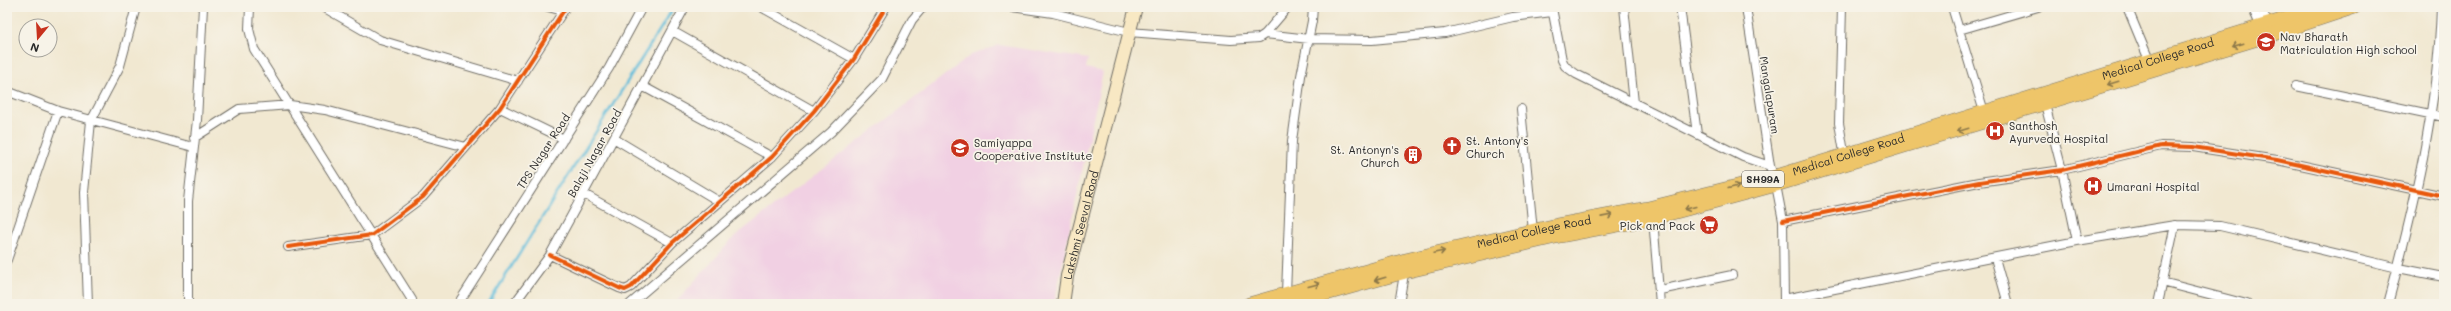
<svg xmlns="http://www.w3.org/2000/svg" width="2451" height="311" font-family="Mali,sans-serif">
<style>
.built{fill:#f1d0e3}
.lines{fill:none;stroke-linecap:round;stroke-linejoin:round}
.stream{stroke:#5cbcda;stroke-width:2.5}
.street-casing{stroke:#706d65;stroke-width:10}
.secondary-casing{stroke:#706d65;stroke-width:14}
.primary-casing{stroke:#706d65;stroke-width:14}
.street{stroke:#fff;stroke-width:8}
.secondary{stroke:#f8e8c3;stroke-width:12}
.primary{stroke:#eec569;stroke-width:13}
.cycleway-casing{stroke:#f7f3e8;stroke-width:6}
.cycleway{stroke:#e8590c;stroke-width:4}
.oneway{stroke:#8c784a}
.labels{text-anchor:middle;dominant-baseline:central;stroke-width:3.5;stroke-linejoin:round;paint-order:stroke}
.shield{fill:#f7f3e8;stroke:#686764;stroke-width:1}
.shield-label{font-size:10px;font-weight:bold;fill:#2b2b2b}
.poi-label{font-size:11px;fill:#2b2b2b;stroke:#f7f3e8;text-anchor:start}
.street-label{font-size:11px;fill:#2b2b2b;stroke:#f7f3e8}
</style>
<rect width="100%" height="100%" fill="#f7f3e8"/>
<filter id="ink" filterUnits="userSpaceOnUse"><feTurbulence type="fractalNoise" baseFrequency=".025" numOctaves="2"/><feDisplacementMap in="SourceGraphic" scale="8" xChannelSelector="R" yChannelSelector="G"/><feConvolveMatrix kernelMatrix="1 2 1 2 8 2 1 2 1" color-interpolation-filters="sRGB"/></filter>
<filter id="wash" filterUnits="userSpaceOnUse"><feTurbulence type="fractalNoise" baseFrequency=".012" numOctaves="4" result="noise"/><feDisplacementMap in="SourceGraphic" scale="16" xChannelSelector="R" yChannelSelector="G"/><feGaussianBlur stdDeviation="0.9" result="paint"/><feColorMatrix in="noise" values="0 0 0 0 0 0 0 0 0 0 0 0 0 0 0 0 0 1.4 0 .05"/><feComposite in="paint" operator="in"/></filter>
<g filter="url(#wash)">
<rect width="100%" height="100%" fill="#f1e8d1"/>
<path class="built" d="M999,45L1088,59L1086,68L1103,72L1054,304H674L735,236L971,55Z"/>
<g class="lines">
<path class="stream" d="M488,304L674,7"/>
</g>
</g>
<g filter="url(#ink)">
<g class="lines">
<g class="street-casing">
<path id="street" d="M250,7L249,29L254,49L412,300
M323,7L380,40L518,81
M548,7L563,11
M761,7L854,59
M1012,7L1053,13L1129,32L1231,40L1259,38L1265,34L1288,7
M1624,7L1634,103
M1680,7L1697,134
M1746,7L1770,166L1776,185L1783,221L1784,303
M1842,7L1839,123L1845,158
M1952,7L1985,115
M2127,7L2149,60
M2252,7L2260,25
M2261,7L2269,27
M1552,8L1562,60L1565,66L1576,74L1743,157L1770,166
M1959,30L2038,7
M674,32L814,111
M1265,34L1309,39L1372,40L1445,33L1513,17L1552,12
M2296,86L2444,117
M644,87L772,157
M7,91L58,111L193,147
M500,108L564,139
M1521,109L1533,231
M194,138L239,109L290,105L325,110L466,147
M615,139L720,202
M584,194L672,243
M1650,219L1654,231L1660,304
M1783,221L1979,182L2062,170L2161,146L2193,147L2277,160L2444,196
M2077,241L2175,225L2220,226L2398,268L2444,277
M288,247L372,235L423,197L500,108L566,7
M550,255L619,288L625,290L631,287L672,243L772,157L814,111L854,59L886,7
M1995,258L2008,304
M7,260L58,111
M2162,282L2247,304
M1660,290L1732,275
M1286,293L1292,141L1301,76L1312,21L1313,7
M1784,299L2077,241L2062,170L2045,104
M88,304L84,192L91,121L120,66L136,7
M188,304V201L197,120L203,7
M458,304L609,68L642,7
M514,304L550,255L685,7
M630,304L831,132L882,79L912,20L923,7
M1399,304L1405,268
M2158,304L2175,225
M2388,304C2414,207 2438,108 2441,7"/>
</g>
<g class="secondary-casing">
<g id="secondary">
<path id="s1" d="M1063,304L1067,276L1136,7"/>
</g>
</g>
<g class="primary-casing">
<g id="primary">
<path id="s2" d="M1249,304L1405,260L1557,225L1648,208L1773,177L2323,7"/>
<path d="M1290,304L1405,272L1560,236L1650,219L1776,185L2274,34L2355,7"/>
</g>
</g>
<use href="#street" class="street"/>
<use href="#secondary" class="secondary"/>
<use href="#primary" class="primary"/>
<g class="cycleway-casing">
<path id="cycleway" d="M1783,221L1979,182L2062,170L2161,146L2193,147L2277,160L2444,196
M288,247L372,235L423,197L500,108L566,7
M550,255L619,288L625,290L631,287L672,243L772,157L814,111L854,59L886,7"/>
</g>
<use href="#cycleway" class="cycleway"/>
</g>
<defs><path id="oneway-shaft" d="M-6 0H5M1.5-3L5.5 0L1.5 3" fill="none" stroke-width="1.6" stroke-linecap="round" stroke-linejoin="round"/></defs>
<g class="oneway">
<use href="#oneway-shaft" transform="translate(2238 45) rotate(163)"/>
<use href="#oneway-shaft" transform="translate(2113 83) rotate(163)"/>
<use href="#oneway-shaft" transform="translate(1963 130) rotate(163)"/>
<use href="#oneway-shaft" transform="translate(1734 187) rotate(-14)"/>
<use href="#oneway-shaft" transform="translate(1690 208) rotate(165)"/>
<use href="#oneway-shaft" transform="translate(1607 216) rotate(-11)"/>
<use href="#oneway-shaft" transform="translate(1439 252) rotate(-12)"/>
<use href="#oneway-shaft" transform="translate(1380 279) rotate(164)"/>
<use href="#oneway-shaft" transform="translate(1314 285) rotate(-15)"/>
</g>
</g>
<defs>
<g id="school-disc" transform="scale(1)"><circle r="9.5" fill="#c8321e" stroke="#f7f3e8"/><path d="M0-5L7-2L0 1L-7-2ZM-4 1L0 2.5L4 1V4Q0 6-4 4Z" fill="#fff"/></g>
<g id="hospital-disc" transform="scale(1)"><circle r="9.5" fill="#c8321e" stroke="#f7f3e8"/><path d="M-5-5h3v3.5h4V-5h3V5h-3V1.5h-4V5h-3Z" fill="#fff"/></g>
<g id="church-disc" transform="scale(1)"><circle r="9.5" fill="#c8321e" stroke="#f7f3e8"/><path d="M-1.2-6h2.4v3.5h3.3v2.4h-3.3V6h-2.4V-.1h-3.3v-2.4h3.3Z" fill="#fff"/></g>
<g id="university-disc" transform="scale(1)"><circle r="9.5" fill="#c8321e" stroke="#f7f3e8"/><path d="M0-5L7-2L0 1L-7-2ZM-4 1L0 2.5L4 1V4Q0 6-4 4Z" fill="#fff"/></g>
<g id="building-disc" transform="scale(1)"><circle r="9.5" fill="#c8321e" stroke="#f7f3e8"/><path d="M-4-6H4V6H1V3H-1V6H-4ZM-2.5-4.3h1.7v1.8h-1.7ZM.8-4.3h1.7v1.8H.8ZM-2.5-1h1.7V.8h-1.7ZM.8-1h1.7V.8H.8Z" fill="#fff"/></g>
<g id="supermarket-disc" transform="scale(1)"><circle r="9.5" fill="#c8321e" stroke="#f7f3e8"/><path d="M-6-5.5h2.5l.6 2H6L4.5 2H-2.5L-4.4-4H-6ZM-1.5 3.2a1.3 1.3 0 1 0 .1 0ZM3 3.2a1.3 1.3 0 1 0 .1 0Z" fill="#fff"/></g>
</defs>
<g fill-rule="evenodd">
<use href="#school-disc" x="2266" y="42"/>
<use href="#hospital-disc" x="1995" y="131"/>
<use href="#church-disc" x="1452" y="146"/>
<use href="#university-disc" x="960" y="148"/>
<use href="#building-disc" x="1413" y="155"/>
<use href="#hospital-disc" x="2093" y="186"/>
<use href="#supermarket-disc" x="1709" y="225"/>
</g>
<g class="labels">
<rect class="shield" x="1742" y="171" width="42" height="16" rx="3"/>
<g class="shield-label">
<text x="1763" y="179">SH99A</text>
</g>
<g class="poi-label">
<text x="2280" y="36">Nav Bharath<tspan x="2280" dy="13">Matriculation High school</tspan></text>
<text x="2009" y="125">Santhosh<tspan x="2009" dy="13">Ayurveda Hospital</tspan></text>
<text x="1466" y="140">St. Antony's<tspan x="1466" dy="13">Church</tspan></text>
<text x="974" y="142">Samiyappa<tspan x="974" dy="13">Cooperative Institute</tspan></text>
<text x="1399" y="149" text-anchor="end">St. Antonyn's<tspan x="1399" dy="13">Church</tspan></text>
<text x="2107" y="186">Umarani Hospital</text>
<text x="1695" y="225" text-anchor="end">Pick and Pack</text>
</g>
<g class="street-label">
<text stroke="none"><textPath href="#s2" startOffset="942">Medical College Road</textPath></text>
<text transform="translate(1770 95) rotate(81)">Mangalapuram</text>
<text transform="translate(543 151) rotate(-57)">TPS Nagar Road</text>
<text transform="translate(594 153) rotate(-61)">Balaji Nagar Road</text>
<text stroke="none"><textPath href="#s2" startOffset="618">Medical College Road</textPath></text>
<text stroke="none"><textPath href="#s1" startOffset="81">Lakshmi Seeval Road</textPath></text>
<text stroke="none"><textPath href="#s2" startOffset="294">Medical College Road</textPath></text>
</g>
</g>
<rect width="2451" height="311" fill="none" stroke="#f7f3e8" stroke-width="24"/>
<g transform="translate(38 38) rotate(198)"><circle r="19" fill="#f7f3e8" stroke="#a5a39c"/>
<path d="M0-3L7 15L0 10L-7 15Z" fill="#c8321e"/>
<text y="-6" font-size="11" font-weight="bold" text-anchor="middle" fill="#2b2b2b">N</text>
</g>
</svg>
